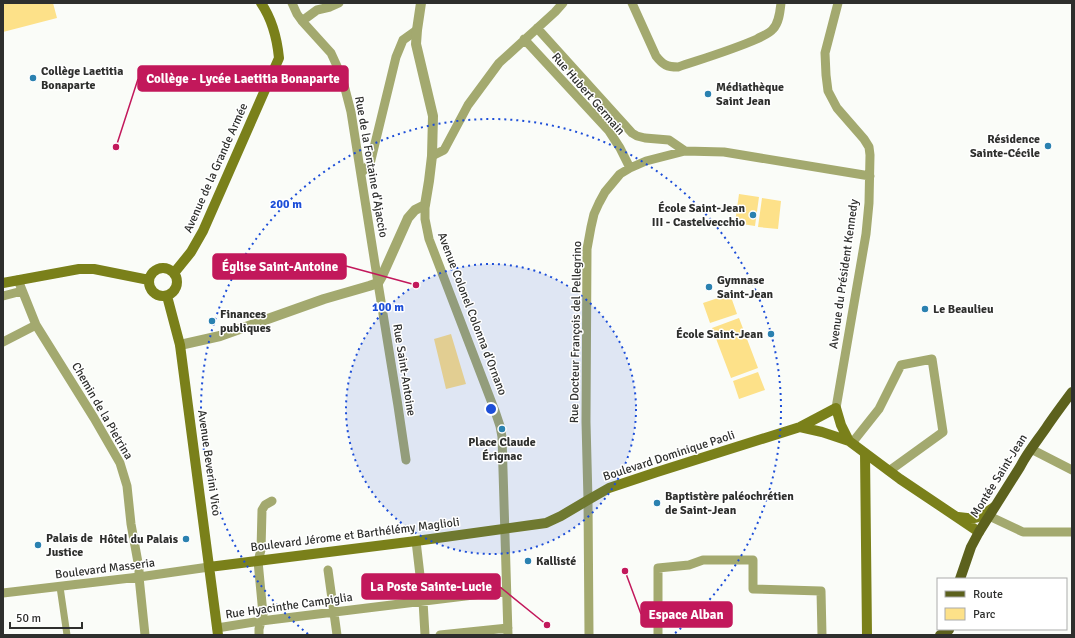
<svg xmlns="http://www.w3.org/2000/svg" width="1075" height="638" font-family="Signika,sans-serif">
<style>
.green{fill:#fde189}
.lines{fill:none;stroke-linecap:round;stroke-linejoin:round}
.pedestrian{stroke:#a3a96f;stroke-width:7}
.minor{stroke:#a3a96f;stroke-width:9}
.tertiary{stroke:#a3a96f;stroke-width:10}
.secondary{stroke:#7a801a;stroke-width:10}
.primary{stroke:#5c611d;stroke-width:10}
.ring{fill:none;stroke:#1d4ed8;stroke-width:2;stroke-dasharray:2 4}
.poi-dot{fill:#2a81b0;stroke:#fff;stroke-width:1.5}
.labels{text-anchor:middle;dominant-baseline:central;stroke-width:3;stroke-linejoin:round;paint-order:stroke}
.poi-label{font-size:12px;font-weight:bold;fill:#2e2f2d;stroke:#fff;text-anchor:start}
.street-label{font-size:12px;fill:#2e2f2d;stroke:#fff}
.centre{fill:#1d4ed8;stroke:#fff;stroke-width:2}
.ring-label{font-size:12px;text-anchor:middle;font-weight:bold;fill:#1d4ed8;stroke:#fff;stroke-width:3;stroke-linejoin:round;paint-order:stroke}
.leader{fill:none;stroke:#c2185b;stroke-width:1.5}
.callout-dot{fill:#c2185b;stroke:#fff;stroke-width:1.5}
.callout{fill:#c2185b;stroke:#c2185b;stroke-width:1.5}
.callout-label{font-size:13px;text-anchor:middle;font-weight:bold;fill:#fff}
</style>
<rect width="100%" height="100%" fill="#fafcf8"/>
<path class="green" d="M3,3H53L57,18L3,32Z
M739,194L759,197L755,226L735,223Z
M762,198L781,201L778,229L758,227Z
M730,294L737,314L710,323L703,303Z
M739,318L758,368L731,378L712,328Z
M451,334L466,384L446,389L434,339Z
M758,372L765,390L739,399L733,381Z"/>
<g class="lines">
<path class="pedestrian" d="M60,587L67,635"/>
<path class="minor" d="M292,3L297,14L302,21L331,53L342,77L351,112L378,283L398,406L406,460
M632,3L656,56C663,65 667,67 678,67C705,58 732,50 757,39C762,36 769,34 773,29C779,23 780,12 781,3
M302,21L317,10L330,7L339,3
M537,28L632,133L637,136L645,138L669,140L685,151
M524,39L609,131L620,148L630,168
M432,156L444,150L468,105L499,63L555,12L563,3
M361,173L370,164L396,57L403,40L417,30
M425,205V219L429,239L495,411L500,426L502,437L508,635
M18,280L36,325L94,418L120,463L127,486L131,524L139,568V577L145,635
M3,296L22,291
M3,342L36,325
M836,408L866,234L869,203L870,155L869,147L864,139L837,108L828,91L826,75L825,53L838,3
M852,443L879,409L901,365L932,359L943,432L889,471
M1031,449L1072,470
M989,516L1023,532H1072
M416,541L423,601L425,635
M328,570L337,635
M3,593L139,577L209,567
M217,628L261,621L506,591
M259,635V629L263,614L258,561L261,550L262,510L265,505L272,501
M440,635L508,628
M589,635L588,500L586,422L587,249L591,227L594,214L599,203L605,192L620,174L630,168L646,161L685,151L724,152L870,176
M658,635V568L689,565L703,560H753V589L821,591L822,635"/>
<path class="tertiary" d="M180,345L220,336L324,299L369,286L378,283L382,276L408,218L415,210L425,205L429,181L432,156L433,116L416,44L417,30L421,3"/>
<path class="secondary" d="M149 282a14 14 0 1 1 28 0a14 14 0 1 1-28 0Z
M174,273L191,252L203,231L279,58C277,38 272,19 261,3
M3,283L79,269H94L149,280
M167,296L180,345L218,635
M800,427L822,432L849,441L900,479L979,532
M865,453L867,635
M958,517C977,520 979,518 994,507
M209,567L416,541L546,523L561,516L588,500L609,488L657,472L800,427L836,408L841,425L849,441"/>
<path class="primary" d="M960,579L971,547L979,532L1020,467C1027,453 1037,441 1046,428C1054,416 1063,404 1072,392
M940,635L949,630"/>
</g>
<circle cx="491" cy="409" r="145" fill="#1d4ed8" fill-opacity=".12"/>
<g class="ring">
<circle cx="491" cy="409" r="145"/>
<path d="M308 634A290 290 0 1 1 674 634"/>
</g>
<g class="poi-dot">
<circle cx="33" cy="78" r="4"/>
<circle cx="708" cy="94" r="4"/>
<circle cx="1048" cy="146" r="4"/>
<circle cx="753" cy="215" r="4"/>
<circle cx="709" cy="287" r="4"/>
<circle cx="925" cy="309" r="4"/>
<circle cx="212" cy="321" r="4"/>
<circle cx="771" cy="334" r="4"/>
<circle cx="502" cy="429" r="4"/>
<circle cx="657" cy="503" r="4"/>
<circle cx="186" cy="539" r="4"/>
<circle cx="38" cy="545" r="4"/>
<circle cx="528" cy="561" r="4"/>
</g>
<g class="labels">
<g class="poi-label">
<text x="41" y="71">Collège Laetitia<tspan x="41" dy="14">Bonaparte</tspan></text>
<text x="716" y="87">Médiathèque<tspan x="716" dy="14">Saint Jean</tspan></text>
<text x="1040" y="139" text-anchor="end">Résidence<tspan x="1040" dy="14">Sainte-Cécile</tspan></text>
<text x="745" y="208" text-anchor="end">École Saint-Jean<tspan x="745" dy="14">III - Castelvecchio</tspan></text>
<text x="717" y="280">Gymnase<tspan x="717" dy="14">Saint-Jean</tspan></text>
<text x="933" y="309">Le Beaulieu</text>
<text x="220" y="314">Finances<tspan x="220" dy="14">publiques</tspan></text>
<text x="763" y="334" text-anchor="end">École Saint-Jean</text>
<text x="502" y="442" text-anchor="middle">Place Claude<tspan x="502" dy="14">Érignac</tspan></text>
<text x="665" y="496">Baptistère paléochrétien<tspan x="665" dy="14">de Saint-Jean</tspan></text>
<text x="46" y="538">Palais de<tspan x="46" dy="14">Justice</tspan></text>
<text x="178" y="539" text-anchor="end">Hôtel du Palais</text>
<text x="536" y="561">Kallisté</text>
</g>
<g class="street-label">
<text transform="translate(588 94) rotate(49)">Rue Hubert Germain</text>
<text transform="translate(371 167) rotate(80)">Rue de la Fontaine d'Ajaccio</text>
<text transform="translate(216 168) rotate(-66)">Avenue de la Grande Armée</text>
<text transform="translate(844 274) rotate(-82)">Avenue du Président Kennedy</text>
<text transform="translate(472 314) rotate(69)">Avenue Colonel Colonna d'Ornano</text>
<text transform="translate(576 332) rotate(-89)">Rue Docteur François del Pellegrino</text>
<text transform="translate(404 370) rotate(81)">Rue Saint-Antoine</text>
<text transform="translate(102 411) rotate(60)">Chemin de la Pietrina</text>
<text transform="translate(669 456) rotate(-18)">Boulevard Dominique Paoli</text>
<text transform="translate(209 463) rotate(82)">Avenue Beverini Vico</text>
<text transform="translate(999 476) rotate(-58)">Montée Saint-Jean</text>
<text transform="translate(355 535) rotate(-7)">Boulevard Jérome et Barthélémy Maglioli</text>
<text transform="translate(105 569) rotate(-7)">Boulevard Masseria</text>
<text transform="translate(289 606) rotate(-8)">Rue Hyacinthe Campiglia</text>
</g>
</g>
<circle cx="491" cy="409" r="6" class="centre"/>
<g class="ring-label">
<text x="286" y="208">200 m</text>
<text x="388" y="311">100 m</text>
</g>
<path class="leader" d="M116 147L138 79M416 285L346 266M547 625L500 587M625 571L641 614"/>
<g class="callout-dot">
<circle cx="116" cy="147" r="4"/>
<circle cx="416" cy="285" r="4"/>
<circle cx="547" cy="625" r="4"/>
<circle cx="625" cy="571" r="4"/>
</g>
<g class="callout">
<rect x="138" y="66" width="210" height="25" rx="4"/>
<rect x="213" y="254" width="133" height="25" rx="4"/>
<rect x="362" y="574" width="138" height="25" rx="4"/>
<rect x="641" y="602" width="91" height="25" rx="4"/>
</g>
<g class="callout-label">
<text x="243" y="83">Collège - Lycée Laetitia Bonaparte</text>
<text x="280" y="271">Église Saint-Antoine</text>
<text x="431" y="591">La Poste Sainte-Lucie</text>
<text x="686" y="619">Espace Alban</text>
</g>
<rect width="1075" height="638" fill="none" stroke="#2e2f2d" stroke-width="8"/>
<rect x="937" y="578" width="130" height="52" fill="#ffffff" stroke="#abacab"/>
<rect x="945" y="591" width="20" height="6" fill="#5c611d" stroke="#abacab"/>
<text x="973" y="598" font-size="12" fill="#2e2f2d">Route</text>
<rect x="945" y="608" width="20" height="12" fill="#fde189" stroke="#abacab"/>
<text x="973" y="618" font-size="12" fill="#2e2f2d">Parc</text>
<path d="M10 622v6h72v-6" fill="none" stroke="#2e2f2d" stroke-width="2"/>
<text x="16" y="622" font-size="12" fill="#2e2f2d" stroke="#ffffff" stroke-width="3" paint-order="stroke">50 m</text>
</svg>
